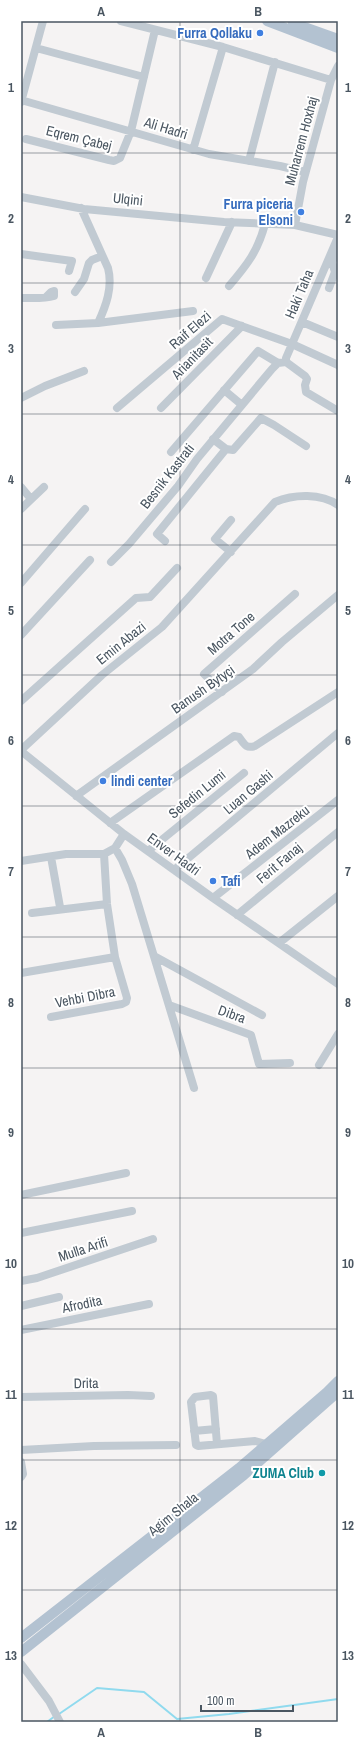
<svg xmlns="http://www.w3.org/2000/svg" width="359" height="1743" font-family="'Archivo Narrow',sans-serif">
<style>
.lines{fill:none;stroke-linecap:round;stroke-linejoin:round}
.stream{stroke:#90daee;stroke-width:2}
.minor{stroke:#c1cad2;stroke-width:8}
.major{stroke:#b3c2d1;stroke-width:10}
.grid{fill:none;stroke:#4a5661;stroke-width:1;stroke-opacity:0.55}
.shop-dot{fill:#3f7fe0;stroke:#fff;stroke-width:1.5}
.culture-dot{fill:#0f9aa8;stroke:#fff;stroke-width:1.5}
.labels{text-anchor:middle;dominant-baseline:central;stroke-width:4;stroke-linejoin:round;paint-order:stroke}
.shop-label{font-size:14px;font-weight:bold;fill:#366cbe;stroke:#fff;text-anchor:end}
.street-label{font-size:14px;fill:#4a5661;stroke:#fff}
.culture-label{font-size:14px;font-weight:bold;fill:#0d838f;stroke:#fff;text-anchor:end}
.neatline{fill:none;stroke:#4a5661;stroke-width:1.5}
.grid-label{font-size:13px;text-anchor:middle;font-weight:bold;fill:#4a5661}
</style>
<rect width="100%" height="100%" fill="#f5f3f3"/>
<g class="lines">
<path class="stream" d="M59,1714L97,1688L144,1692L177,1719L229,1714L338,1699
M47,1722L55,1716"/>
<path class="minor" d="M121,21L223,47L331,80
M36,48L144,77
M21,100L209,154L280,166L305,172
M21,102L43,21
M26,139L109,160L114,161L120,158L131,131L155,30
M193,150L223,47
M249,161L275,62
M21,197L84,209L224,222L295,225L338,235
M295,225L303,182L331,80L338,66
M21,254L72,261L69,271
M206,278L232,222
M229,286C247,265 258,251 265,224
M329,288L335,272L332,262L336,254
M75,292L84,279L89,263L92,260L102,256
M21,298C32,298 44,299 54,296V291L51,292L46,297
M302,322L338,337
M98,323L193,311
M56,325L98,323C106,306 113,287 108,268L81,208
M286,362V358L338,237
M286,362L305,376L307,379L305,385L306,392L338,411
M224,390L242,405
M21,398L45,386L84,371
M117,408L222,319L292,344L338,365
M161,408L242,326
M213,439L226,449L233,450L261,418L274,425L306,446
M171,452L258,351L278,363
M21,487L31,499
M21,509L44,487
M231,520L215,539L231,552
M165,541L157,534L226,449
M111,562L129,544L178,486L197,459L272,369L278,363L286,362
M21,583L85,509
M21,635L90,560
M222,692L204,674L295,594
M21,701L136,598L150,597L177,568
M21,750L102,675L162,627L275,502C294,494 321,493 338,505
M21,751L124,834L213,898L338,984
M76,796L253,669L282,642L338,595
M110,823L234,736L239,737C244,744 246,749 255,746L338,692
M115,848L122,860L132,884L194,1088
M148,851L244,773
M51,857L60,907
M21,861L66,854H104L115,848L124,834
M174,870L338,733
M213,898L338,800
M32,913L107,904
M237,915L338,832
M279,943L338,896
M154,956L262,1015
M21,973L115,957
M169,1005L251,1035L259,1064L290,1063
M51,1017L122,1004L126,1002L127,998L115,957L107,904L104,854
M319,1065L338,1034
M21,1195L126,1173
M21,1233L132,1211
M21,1281L37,1278L153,1239
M21,1306L59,1297
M21,1330L149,1304
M21,1397L128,1395L151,1396
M194,1431L216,1429
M217,1444L213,1396L211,1395L195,1397L191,1402L196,1445L198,1446L255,1441L266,1444
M21,1450L94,1446L176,1445
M21,1462L23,1474L21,1477
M21,1664L49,1701L60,1722"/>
<path class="major" d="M267,21L338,48
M293,23L338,39
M21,1638L239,1468L327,1392L338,1381
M21,1652L244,1475L338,1392"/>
</g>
<path class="grid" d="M180,21V1722M21,153H338M21,283H338M21,414H338M21,545H338M21,675H338M21,806H338M21,937H338M21,1068H338M21,1198H338M21,1329H338M21,1460H338M21,1590H338"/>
<g class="shop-dot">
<circle cx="260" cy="33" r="4"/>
<circle cx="301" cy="212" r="4"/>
<circle cx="103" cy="781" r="4"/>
<circle cx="213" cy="881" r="4"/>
</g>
<circle class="culture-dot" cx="322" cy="1473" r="4"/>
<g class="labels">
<g class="shop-label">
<text x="252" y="33">Furra Qollaku</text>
<text x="293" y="204">Furra piceria<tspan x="293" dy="16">Elsoni</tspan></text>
<text x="111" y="781" text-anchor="start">lindi center</text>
<text x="221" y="881" text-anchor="start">Tafi</text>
</g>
<g class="street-label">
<text transform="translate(166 128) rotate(17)">Ali Hadri</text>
<text transform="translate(79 138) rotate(14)">Eqrem Çabej</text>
<text transform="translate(301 141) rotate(-75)">Muharrem Hoxhaj</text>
<text transform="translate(128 199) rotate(6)">Ulqini</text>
<text transform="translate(299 294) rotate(-67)">Haki Taha</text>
<text transform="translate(190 330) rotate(-41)">Raif Elezi</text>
<text transform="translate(192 358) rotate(-46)">Arianitasit</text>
<text transform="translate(167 476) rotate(-52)">Besnik Kastrati</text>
<text transform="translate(231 633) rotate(-41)">Motra Tone</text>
<text transform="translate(121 643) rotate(-39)">Emin Abazi</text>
<text transform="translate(203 689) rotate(-35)">Banush Bytyçi</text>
<text transform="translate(248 792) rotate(-40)">Luan Gashi</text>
<text transform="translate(197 794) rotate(-39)">Sefedin Lumi</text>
<text transform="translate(277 832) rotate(-38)">Adem Mazreku</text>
<text transform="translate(174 854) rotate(36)">Enver Hadri</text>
<text transform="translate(279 863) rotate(-40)">Ferit Fanaj</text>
<text transform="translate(85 997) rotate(-11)">Vehbi Dibra</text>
<text transform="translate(232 1014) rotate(20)">Dibra</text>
<text transform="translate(83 1249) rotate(-18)">Mulla Arifi</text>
<text transform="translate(82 1304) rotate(-12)">Afrodita</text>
<text transform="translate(86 1383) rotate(-1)">Drita</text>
<text transform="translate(173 1514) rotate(-39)">Agim Shala</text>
</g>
<g class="culture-label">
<text x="314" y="1473">ZUMA Club</text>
</g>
</g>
<rect width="359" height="1743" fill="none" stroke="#ffffff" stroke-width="44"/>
<path d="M201 1705v6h92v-6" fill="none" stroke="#4a5661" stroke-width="2"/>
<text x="207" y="1705" font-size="12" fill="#4a5661" stroke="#ffffff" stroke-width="3" paint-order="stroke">100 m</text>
<rect x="22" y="22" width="315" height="1699" class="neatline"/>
<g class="grid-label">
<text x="101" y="16">A</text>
<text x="258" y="16">B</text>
<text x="11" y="92">1</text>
<text x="348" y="92">1</text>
<text x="11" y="223">2</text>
<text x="348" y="223">2</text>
<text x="11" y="353">3</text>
<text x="348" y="353">3</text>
<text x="11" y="484">4</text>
<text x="348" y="484">4</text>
<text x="11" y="615">5</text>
<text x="348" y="615">5</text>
<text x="11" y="745">6</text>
<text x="348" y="745">6</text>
<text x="11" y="876">7</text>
<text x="348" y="876">7</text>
<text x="11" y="1007">8</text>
<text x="348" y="1007">8</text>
<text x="11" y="1137">9</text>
<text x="348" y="1137">9</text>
<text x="11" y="1268">10</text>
<text x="348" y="1268">10</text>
<text x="11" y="1399">11</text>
<text x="348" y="1399">11</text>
<text x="11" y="1530">12</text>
<text x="348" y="1530">12</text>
<text x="11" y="1660">13</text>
<text x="348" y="1660">13</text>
<text x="101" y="1737">A</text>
<text x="258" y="1737">B</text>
</g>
</svg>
